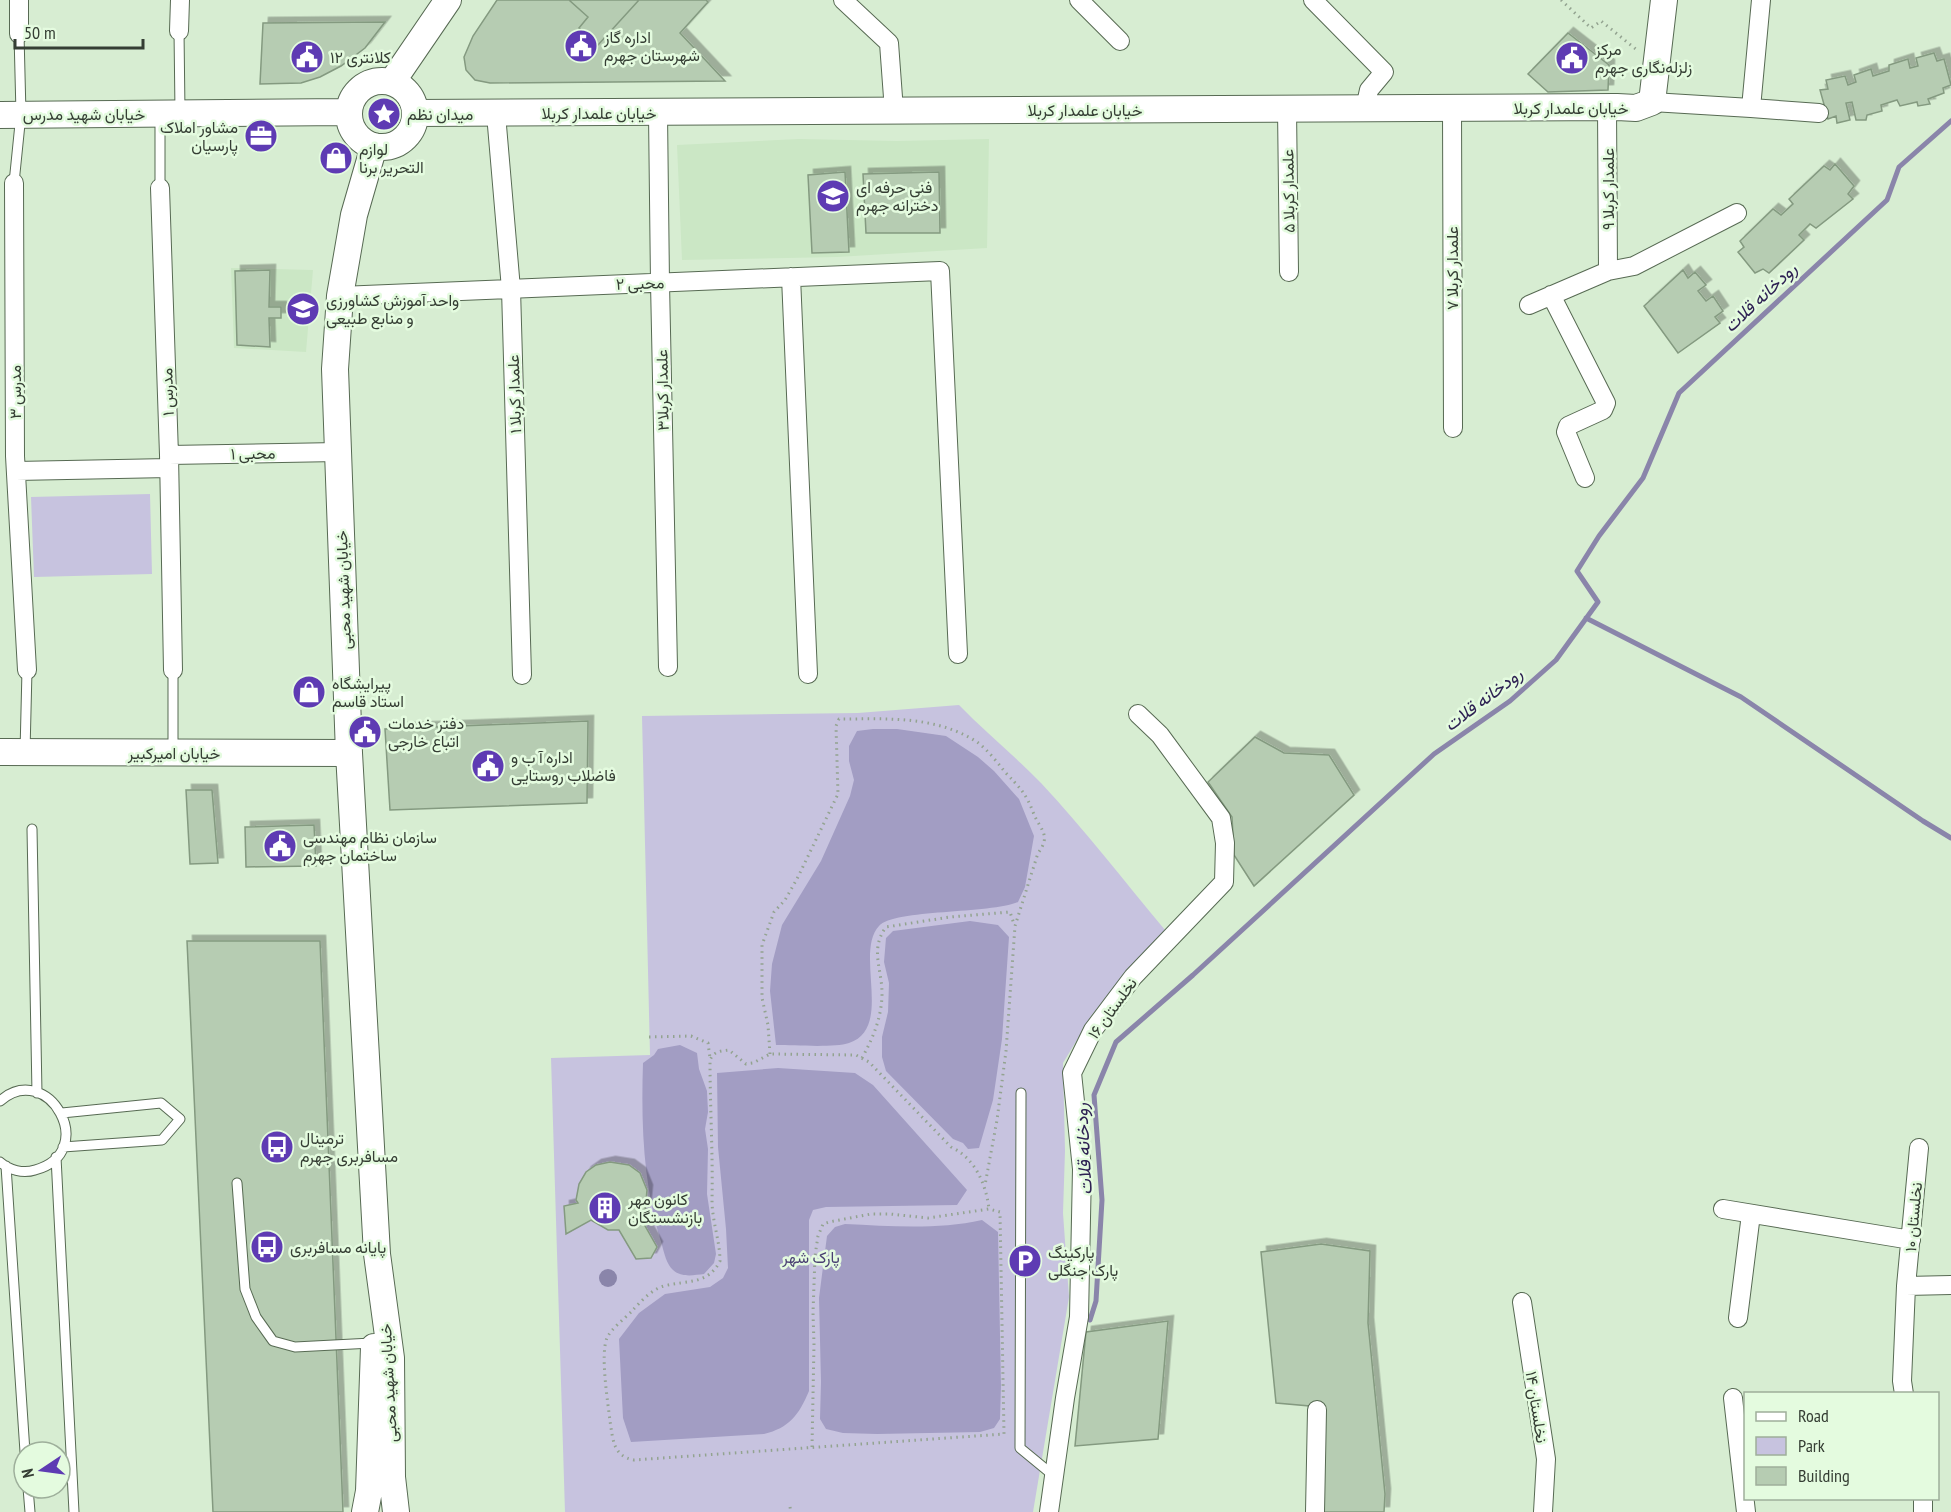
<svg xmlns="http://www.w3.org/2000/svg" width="1951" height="1512" font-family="'PT Sans Narrow',Vazirmatn,sans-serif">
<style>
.built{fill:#cbe7c5}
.green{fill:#c7c3df}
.forest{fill:#a29dc3}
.water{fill:#8a85aa}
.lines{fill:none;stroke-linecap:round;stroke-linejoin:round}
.stream{stroke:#8a85aa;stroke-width:5}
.building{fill:#b6ccb2;stroke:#849a80;stroke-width:1.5;filter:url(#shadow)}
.lane-casing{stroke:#576a53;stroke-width:11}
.street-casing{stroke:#576a53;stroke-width:20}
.secondary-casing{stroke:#576a53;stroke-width:28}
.path{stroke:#93a390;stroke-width:3;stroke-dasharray:1.5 4.5;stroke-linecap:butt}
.lane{stroke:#fff;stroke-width:9}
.street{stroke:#fff;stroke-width:18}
.secondary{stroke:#fff;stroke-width:26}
.labels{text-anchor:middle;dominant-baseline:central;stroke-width:5;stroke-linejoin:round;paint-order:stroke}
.poi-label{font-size:16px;fill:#353e34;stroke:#e4fbdf;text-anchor:start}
.street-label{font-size:16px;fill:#353e34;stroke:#e4fbdf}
.park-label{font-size:16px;fill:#493f72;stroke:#e4fbdf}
.water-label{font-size:18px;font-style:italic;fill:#2e2253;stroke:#e4fbdf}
</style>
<defs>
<filter id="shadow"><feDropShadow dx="5.5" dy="-5.5" stdDeviation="0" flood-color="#0004"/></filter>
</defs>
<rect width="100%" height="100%" fill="#d7edd2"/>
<path class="built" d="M799,139L897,141L989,139L987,248L837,257L682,260L677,145Z
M231,268L313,270L306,352L234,348Z"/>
<path class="green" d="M150,494L152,574L34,577L31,497Z
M959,705C985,732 1015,756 1041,783C1085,830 1124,881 1165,930L1154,945L1123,976L1092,1015L1063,1063L1065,1151L1063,1213L1069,1297L1033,1512H565L551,1058L650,1055L642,716L858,713Z"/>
<path class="forest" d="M873,729H897L946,736L978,757L994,771L1019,799L1034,836L1025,887L1018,902C990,914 894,909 879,926C854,953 894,1028 849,1043C834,1048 794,1045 776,1045L770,991L772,964L782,925L821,861L850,796L854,780L849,761V746L857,731Z
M970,921L998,925L1009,937L1002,1039L993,1100L979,1148L968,1149L963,1143L953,1139L886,1071L882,1057V1037L888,1012L889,983L884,962L886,938L893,931Z
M680,1045L697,1053L699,1069L707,1091L708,1112L705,1129L708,1149L707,1194L716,1254L714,1263L704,1274C694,1275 682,1278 673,1270C667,1265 664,1253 662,1245C643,1186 641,1124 643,1063L654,1055L658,1049Z
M778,1068L855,1073L873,1085L967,1190L957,1205L826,1207L813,1210L809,1220V1391C799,1415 789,1428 764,1434L631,1442L623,1418L619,1339L639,1313L665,1294L710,1287L723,1278L728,1268L726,1229L718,1147L717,1073Z
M982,1220L998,1232L1001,1386L1000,1419L994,1428L980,1432L877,1434L843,1433L826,1429L820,1419L821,1382L819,1298L827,1236L835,1227L845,1224C890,1226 937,1230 982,1220Z"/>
<path class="water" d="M599 1278a9 9 0 1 1 18 0a9 9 0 1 1-18 0Z"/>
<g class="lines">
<path class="stream" d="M1586,618L1741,697L1923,821L1951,838
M1090,1320L1096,1301L1102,1200L1094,1095L1116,1042L1193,975L1434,754L1510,701L1556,660L1598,602L1577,571L1599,536L1643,478L1679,393L1887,200L1899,167L1951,121"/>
</g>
<path class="building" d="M497,0H706L708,2L680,33L725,81L490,83L475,80L466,70L464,57L473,36Z
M569,0H639L598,45L579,28L588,17Z
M385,22L365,48L341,66L320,77L301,83L260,84L263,23Z
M1568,33L1609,65L1608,90L1548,92L1528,74Z
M1934,53L1937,61L1944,59L1951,85L1943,88L1944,93L1928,99L1930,104L1918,106L1917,102L1900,106L1897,100L1881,105L1882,111L1867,115L1866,120H1856L1852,102L1846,103L1850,120L1837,123L1836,116L1828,119L1820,90L1828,89L1826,80L1845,76L1848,85L1856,82L1854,75L1871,69L1873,76L1889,71V65L1908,59L1910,68L1918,66L1916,58Z
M1835,164L1854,186L1848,194L1853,199L1816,228L1810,224L1799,235L1804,240L1769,273L1763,269L1755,273L1738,252L1744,247L1740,241L1773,209L1781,215L1793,204L1789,199L1824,166L1830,170Z
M845,172L849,252L812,253L808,175Z
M939,172L940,233H866L863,174Z
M270,270L269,307H281V318H269L270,347L237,345L235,271Z
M1683,270L1688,278L1695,272L1706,285L1698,291L1706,301L1713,296L1723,311L1715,317L1720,323L1678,353L1644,306Z
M588,721L587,803L390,810L385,729Z
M1255,737L1284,753L1329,755L1354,795L1254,886L1234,855L1232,817L1208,782Z
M186,790H212L218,863L190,864Z
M314,825L316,866L246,867L245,827Z
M187,941H320L343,1512H213Z
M610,1162L629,1165L640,1173L647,1190L645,1211L640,1217L657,1247L651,1258L636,1259L619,1230H608L591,1220L566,1234L564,1206L578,1203L576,1200L579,1184L586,1172L596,1165Z
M1321,1244L1370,1251L1368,1323L1385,1494L1384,1512H1323L1321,1407L1276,1403L1261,1252Z
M1168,1321L1158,1439L1075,1446L1086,1332Z"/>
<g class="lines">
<g class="lane-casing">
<path id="lane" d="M179,31L180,112
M160,115V188
M14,183L21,114L19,34
M173,751V670
M25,752L27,670
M32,829L37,1093
M1021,1093L1020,1448L1054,1476
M0,1101C48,1059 101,1152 35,1170C23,1174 9,1170 0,1162
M62,1113L161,1103L180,1119L162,1140L63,1147
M56,1157L74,1512
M6,1166L25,1452
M237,1183L245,1289L256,1317L273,1341L295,1347L372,1343
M28,1488L30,1512"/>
</g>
<g class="street-casing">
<path id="street" d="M843,0L889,43L894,111
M1079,0L1120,41
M1313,0L1384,72L1369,90L1365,108
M179,31L180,0
M19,34V0
M1652,102L1751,108L1761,0
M1607,107L1608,271
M1452,108L1453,428
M1751,108L1819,113
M1287,109L1289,272
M658,113L660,283L668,667
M496,114L511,289L522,675
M14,183L15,456L27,670
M160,188L169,455L173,670
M791,277L808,674
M1551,295L1606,403L1603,410L1568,426L1566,432L1585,478
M340,296L940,271L958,654
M1529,305L1608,271L1634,266L1737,213
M169,455L338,452
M16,471L169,468
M1723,1209L1911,1240
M1906,1286L1951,1285
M1522,1302L1546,1459L1543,1512
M1738,1318L1751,1214
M1904,1394L1902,1381L1906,1286L1919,1148
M1733,1398L1746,1512
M1923,1498V1512
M1049,1512L1065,1398L1079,1317L1082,1169L1072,1073L1093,1030L1133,977L1224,882L1225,843L1221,818L1160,735L1138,714
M1315,1512L1317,1410"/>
</g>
<g class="secondary-casing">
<path id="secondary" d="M349 114a33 33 0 1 1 66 0a33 33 0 1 1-66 0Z
M392,82L448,0
M415,113L1617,107L1636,108L1652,102L1664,0
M0,115L348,112
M374,146L354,215L340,296L335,369L349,753L377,1254L391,1358L392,1477L396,1512
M0,752L349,753
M365,1512L369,1491L374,1347"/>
</g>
<path class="path" d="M1561,0L1591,28L1601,21L1637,50
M649,1037L691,1036L708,1043L710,1058
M770,1054L768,1025L762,998V945L774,912L785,900L797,879L838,794L836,726L839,719C886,719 935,715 977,742C987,749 997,762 1005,772C1019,787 1026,793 1033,812C1040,830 1052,835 1038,853L1015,926L1006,1051L997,1120L985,1185
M862,1058C873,1038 881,1019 882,996C883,971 869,950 886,927L950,917L1010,912L1014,924
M812,1447L814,1344L813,1313L815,1256L818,1236L823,1224L829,1222L871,1214H890L928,1218L989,1209L1000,1212L1004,1434L634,1460C613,1456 613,1440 610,1421C608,1403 600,1354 607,1338C610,1330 625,1318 632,1311C640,1302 652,1289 664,1286C687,1280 708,1285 720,1261C720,1241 712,1221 712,1200C713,1154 710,1107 710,1060C714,1051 721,1051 729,1050L746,1064L753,1063L770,1054L856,1055L869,1062L951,1147C975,1158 986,1184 989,1209
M790,1507L791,1512"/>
<use href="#lane" class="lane"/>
<use href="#street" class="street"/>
<use href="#secondary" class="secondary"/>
</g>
<defs>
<g id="civic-disc" transform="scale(1.725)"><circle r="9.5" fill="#5e3bb3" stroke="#e4fbdf"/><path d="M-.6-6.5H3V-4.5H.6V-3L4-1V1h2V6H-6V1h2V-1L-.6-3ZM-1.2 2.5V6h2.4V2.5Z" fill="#fff"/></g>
<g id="sight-disc" transform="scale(1.725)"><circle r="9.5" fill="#5e3bb3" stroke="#e4fbdf"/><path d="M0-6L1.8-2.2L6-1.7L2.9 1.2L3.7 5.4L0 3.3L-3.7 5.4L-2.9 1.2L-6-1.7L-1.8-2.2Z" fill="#fff"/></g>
<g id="office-disc" transform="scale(1.725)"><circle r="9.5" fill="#5e3bb3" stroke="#e4fbdf"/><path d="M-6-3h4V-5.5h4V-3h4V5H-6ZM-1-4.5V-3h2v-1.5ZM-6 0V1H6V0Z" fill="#fff"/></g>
<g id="shop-disc" transform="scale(1.725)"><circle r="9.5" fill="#5e3bb3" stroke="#e4fbdf"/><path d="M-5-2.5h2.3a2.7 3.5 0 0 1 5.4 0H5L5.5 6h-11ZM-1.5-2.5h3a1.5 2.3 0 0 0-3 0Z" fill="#fff"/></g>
<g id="school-disc" transform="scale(1.725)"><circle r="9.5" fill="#5e3bb3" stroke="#e4fbdf"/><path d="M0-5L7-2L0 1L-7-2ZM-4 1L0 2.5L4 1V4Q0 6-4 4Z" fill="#fff"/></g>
<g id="university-disc" transform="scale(1.725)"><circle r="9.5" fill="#5e3bb3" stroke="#e4fbdf"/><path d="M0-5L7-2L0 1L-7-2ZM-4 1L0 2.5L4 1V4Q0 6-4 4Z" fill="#fff"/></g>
<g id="bus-disc" transform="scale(1.725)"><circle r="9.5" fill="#5e3bb3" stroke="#e4fbdf"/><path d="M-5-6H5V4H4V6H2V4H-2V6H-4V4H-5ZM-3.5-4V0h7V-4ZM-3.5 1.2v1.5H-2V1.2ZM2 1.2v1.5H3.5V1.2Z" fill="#fff"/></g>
<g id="building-disc" transform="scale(1.725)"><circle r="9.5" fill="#5e3bb3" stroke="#e4fbdf"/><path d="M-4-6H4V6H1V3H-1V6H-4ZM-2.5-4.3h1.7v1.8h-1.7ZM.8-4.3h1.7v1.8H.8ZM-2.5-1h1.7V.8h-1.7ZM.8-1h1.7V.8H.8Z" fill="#fff"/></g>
<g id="parking-disc" transform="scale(1.725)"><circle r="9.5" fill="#5e3bb3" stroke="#e4fbdf"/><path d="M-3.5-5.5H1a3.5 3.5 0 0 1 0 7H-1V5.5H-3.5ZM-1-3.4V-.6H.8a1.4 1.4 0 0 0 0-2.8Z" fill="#fff"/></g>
</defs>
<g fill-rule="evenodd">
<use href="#civic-disc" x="581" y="46"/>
<use href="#civic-disc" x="307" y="57"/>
<use href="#civic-disc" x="1572" y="58"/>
<use href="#sight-disc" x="384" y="114"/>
<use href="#office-disc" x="261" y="136"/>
<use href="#shop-disc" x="336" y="158"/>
<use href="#school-disc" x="833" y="196"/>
<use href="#university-disc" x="303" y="309"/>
<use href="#shop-disc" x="309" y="692"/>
<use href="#civic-disc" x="365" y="732"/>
<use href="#civic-disc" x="488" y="766"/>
<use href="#civic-disc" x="280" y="846"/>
<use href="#bus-disc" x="277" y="1147"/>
<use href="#building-disc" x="605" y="1208"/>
<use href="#bus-disc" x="267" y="1247"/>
<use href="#parking-disc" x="1025" y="1261"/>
</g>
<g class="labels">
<g class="poi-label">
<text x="604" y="37">اداره گاز<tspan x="604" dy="18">شهرستان جهرم</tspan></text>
<text x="1595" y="49">مرکز<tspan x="1595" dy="18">زلزله‌نگاری جهرم</tspan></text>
<text x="330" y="57">کلانتری ۱۲</text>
<text x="407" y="114">میدان نظم</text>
<text x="238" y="127" text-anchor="end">مشاور املاک<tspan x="238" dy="18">پارسیان</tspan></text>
<text x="359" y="149">لوازم<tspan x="359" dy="18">التحریر برنا</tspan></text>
<text x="856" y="187">فنی حرفه ای<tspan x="856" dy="18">دخترانه جهرم</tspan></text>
<text x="326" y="300">واحد آموزش کشاورزی<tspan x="326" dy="18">و منابع طبیعی</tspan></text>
<text x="332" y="683">پیرایشگاه<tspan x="332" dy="18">استاد قاسم</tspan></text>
<text x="388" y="723">دفتر خدمات<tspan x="388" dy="18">اتباع خارجی</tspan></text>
<text x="511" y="757">اداره آ ب و<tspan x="511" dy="18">فاضلاب روستایی</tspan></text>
<text x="303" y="837">سازمان نظام مهندسی<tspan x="303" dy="18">ساختمان جهرم</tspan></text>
<text x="300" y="1138">ترمینال<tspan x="300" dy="18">مسافربری جهرم</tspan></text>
<text x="628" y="1199">کانون مهر<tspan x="628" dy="18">بازنشستگان</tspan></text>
<text x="290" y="1247">پایانه مسافربری</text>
<text x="1048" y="1252">پارکینگ<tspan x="1048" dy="18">پارک جنگلی</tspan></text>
</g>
<g class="street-label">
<text x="1571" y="108">خیابان علمدار کربلا</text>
<text x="1085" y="110">خیابان علمدار کربلا</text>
<text x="599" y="113">خیابان علمدار کربلا</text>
<text x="84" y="114">خیابان شهید مدرس</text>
<text transform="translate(1608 189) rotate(-90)">علمدار کربلا ۹</text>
<text transform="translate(1288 191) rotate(-91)">علمدار کربلا ۵</text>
<text transform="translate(1452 268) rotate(-90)">علمدار کربلا ۷</text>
<text transform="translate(640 283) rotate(-2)">محبی ۲</text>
<text transform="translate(662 390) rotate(-91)">علمدار کربلا۳</text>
<text transform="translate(15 392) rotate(-90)">مدرس ۳</text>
<text transform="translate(167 392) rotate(-92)">مدرس ۱</text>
<text transform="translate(514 394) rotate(-92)">علمدار کربلا ۱</text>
<text transform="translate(253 453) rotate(-1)">محبی ۱</text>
<text transform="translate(343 590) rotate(-92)">خیابان شهید محبی</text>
<text x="174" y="753">خیابان امیرکبیر</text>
<text transform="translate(1112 1008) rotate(-54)">نخلستان ۱۶</text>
<text transform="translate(1913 1217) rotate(-85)">نخلستان ۱۰</text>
<text transform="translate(388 1383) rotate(-93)">خیابان شهید محبی</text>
<text transform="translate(1537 1407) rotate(81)">نخلستان ۱۴</text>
</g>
<g class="park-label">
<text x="811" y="1257">پارک شهر</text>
</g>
<g class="water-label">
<text transform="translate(1760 297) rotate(-43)">رودخانه قلات</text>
<text transform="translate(1483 699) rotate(-37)">رودخانه قلات</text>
<text transform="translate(1083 1149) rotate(-93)">رودخانه قلات</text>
</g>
</g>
<rect x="1744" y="1392" width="195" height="108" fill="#e4fbdf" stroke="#9eaf9b" stroke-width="1.5"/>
<rect x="1756" y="1412" width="30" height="9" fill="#ffffff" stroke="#9eaf9b" stroke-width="1.5"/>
<text x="1798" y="1422" font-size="18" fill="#353e34">Road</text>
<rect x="1756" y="1437" width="30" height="18" fill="#c7c3df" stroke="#9eaf9b" stroke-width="1.5"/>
<text x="1798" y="1452" font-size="18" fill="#353e34">Park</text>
<rect x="1756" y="1467" width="30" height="18" fill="#b6ccb2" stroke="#9eaf9b" stroke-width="1.5"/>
<text x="1798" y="1482" font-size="18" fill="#353e34">Building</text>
<g transform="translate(42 1470) rotate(257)"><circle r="28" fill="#e4fbdf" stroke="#9eaf9b" stroke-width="1.5"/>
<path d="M0-4.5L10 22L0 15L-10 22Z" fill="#5e3bb3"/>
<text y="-9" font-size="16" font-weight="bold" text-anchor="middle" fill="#353e34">N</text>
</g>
<path d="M15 39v9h128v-9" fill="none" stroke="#353e34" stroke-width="3"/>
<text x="24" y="39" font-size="18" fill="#353e34" stroke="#e4fbdf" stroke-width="4.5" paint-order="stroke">50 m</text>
</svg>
